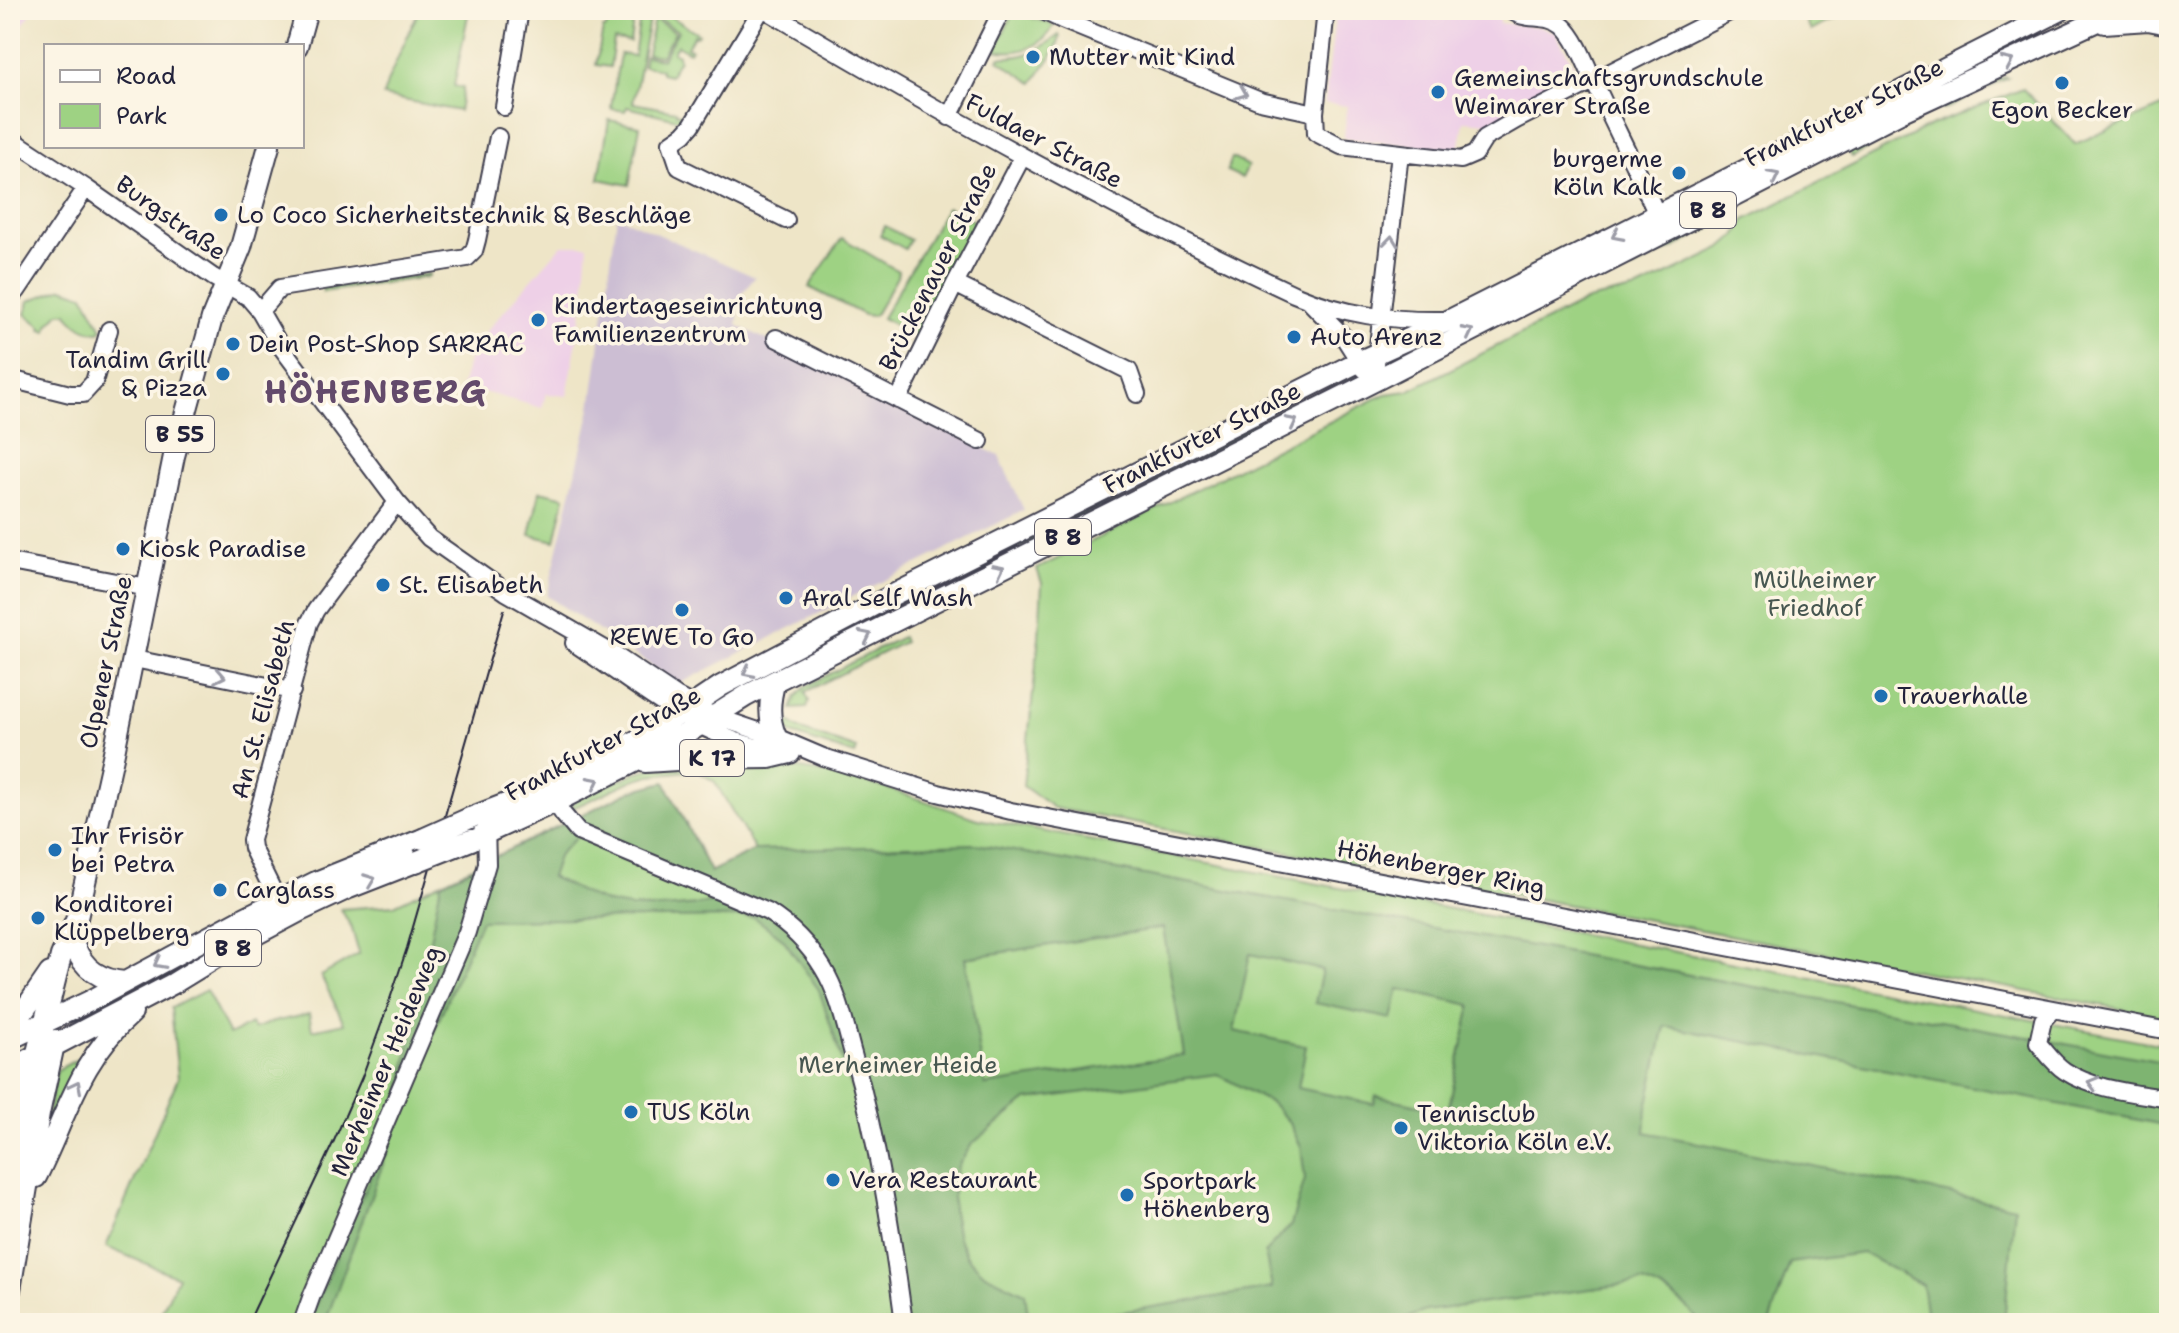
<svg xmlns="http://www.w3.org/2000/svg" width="2179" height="1333" font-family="'Shantell Sans',sans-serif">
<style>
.built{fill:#eed0e7}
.industrial{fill:#ccbed3}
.green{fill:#9ed283;stroke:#607a5f;stroke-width:2}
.forest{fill:#7eb471;stroke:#506b56;stroke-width:2;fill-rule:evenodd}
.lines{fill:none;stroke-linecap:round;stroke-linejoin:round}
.minor-casing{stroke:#413f50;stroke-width:20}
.major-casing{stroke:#413f50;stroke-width:24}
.minor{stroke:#fff;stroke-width:16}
.major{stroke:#fff;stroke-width:20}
.tram{stroke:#22223b;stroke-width:2}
.major-bridge-casing{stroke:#413f50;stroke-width:24;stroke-linecap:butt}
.major-bridge{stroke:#fff;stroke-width:20}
.oneway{stroke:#9c9ca7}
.poi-dot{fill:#1f6fb2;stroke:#fcf5e5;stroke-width:3}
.labels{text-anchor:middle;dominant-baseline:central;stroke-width:7;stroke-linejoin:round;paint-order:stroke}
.shield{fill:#fcf5e5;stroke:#63616e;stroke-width:2}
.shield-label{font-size:22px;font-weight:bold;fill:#22223b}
.poi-label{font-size:24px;fill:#22223b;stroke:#fcf5e5;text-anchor:start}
.street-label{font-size:24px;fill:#22223b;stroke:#fcf5e5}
.park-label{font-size:24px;fill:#475751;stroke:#fcf5e5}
.district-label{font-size:32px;font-weight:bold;letter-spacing:2px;fill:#634a6b;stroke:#fcf5e5}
</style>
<rect width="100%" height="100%" fill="#fcf5e5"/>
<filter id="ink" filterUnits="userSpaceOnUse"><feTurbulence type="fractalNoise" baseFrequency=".0125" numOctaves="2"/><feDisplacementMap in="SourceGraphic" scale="16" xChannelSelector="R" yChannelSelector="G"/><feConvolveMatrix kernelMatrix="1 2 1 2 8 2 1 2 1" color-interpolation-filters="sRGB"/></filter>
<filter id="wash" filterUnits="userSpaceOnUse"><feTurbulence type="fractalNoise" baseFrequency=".006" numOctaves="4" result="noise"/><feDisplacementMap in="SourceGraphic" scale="32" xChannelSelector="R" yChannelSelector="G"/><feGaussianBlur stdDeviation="1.8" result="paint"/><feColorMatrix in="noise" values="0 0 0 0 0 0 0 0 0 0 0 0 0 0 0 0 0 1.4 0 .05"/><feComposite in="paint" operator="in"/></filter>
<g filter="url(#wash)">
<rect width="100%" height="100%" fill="#eee5c7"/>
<path class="built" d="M10,10H34L10,41Z
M1336,10H1497L1500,11L1499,23L1542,27L1556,33L1574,66L1573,80L1489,123L1464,121L1459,151L1344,138L1347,106L1325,103Z
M562,245H588L583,306L567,396L546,394L542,408L461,386L477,335H483Z"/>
<path class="industrial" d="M617,216L755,277L741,295L737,325L999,456L1024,510L679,684L547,596L591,408Z"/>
<path class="green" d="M419,10H469L454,86L463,88L459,111L383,96L388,80Z
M610,10H635L630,42L614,40L610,67L596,65L603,29H606Z
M641,10H651L633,103L676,111V113L688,116L681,120L627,107L625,111L612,109L611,107L620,54L634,56Z
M653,10H660L699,34L697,36L694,35L687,47L691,49L689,52L677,45L673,52L678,55L679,59L670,75L661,73V69L643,66L645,56L662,59L678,31L652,15Z
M1800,10H1853L1811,31Z
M1015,12L1054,25C1044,47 1018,55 995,50L1012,15Z
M654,19L675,32L661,56L647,54Z
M1059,35L1060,38L1055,51L1033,83L998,60L1000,57C1026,59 1040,49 1059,35Z
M2005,77L2008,78L1944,110L1932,104Z
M2023,89L2075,144L2169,104V1018L1054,808L1023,786L1039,637L1042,583L1037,569L1385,394L1408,391L1588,300L1638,289L1721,249L1736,236L1745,220L1932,125Z
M609,120L640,126L629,185L599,179Z
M1874,134L1888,139L1852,157L1848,150Z
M1232,158L1248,166L1242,178L1227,171Z
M1736,206L1721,223L1700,234L1695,224Z
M947,207L977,223L919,337L882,318Z
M885,226L910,240L905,249L880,235Z
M1688,228L1693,238L1632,269L1616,268Z
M842,238L898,271L897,277L876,313L872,316L864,315L809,287Z
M429,274V277L323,292L322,288Z
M63,288L84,295L102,329L99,332C87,332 73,323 67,313H59L48,325L47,331L41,329L42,327L26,314L29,301Z
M1357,373L1356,375L1261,423L1202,458L931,592L995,559L1016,542Z
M540,491L565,497L555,541L530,535Z
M902,637L904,642L805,692L809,701L807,708L792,709L797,696L806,686Z
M777,713L801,730L857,749L855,755L792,734L779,722Z
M701,763C744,765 788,765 830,774C881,784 929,803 978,819L2169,1046V1323H156L178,1277L106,1247L178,1078L171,1008L206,990L229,1035L251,1024L254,1029L269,1023L309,1014L312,1030L344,1023L321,976L359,954L352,929L341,909L394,905L631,791L665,782L710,872L755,850L715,782L701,773Z
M691,767L687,771L650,775L633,780L571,809L573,801L635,773L653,768Z
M325,886L90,1020L92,1011L183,963L233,933Z
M87,1054L39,1154L57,1070Z"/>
<path class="forest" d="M665,782L710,872L755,850L976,844L2169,1063V1126L1665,1026L1647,1108L1645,1132L2015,1207L2004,1323H1928L1922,1285L1863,1253L1790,1263L1769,1323H1700C1685,1301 1667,1291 1643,1282L1426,1311L1406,1318L1401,1323H1052L1272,1288L1265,1252L1291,1225L1305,1179L1301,1147L1289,1122L1271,1103L1217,1074L1027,1100L972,1144L958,1166L953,1188V1212L958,1238L968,1258L985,1274L1025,1293L1029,1323H894L871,1148L819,990L783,939L754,917L481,920L415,1076L325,1323H308L395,1119L441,883L631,791ZM578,836L721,901C689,907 640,912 609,903C589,898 569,885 551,877L559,854ZM1163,928L1184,1055L985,1085L965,958ZM1250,954L1322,970L1315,1003L1392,1019L1399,989L1471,1005L1448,1111L1376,1096L1374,1104L1298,1088L1306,1046L1234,1031Z"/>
</g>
<g filter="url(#ink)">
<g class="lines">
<g class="minor-casing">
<path id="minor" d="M761,10L692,125L684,134L671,143L679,167L786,220
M766,10C938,112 1112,209 1294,294C1343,315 1391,321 1444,320
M1041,10L1062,20L1260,101L1315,113L1316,133L1341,146L1461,160L1475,154L1485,138L1516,120L1733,10
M1511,10C1524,22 1548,13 1563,26C1577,38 1588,69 1596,86C1616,129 1638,171 1657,215
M504,107L520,10
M1315,113L1326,10
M949,117L1002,10
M10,138L86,188L213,277L248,297L260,311L279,344L397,502L429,538L506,592L610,652L676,696L714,716L776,737L823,757L938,793L1011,811L2169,1031
M955,284L1129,371L1137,394
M10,294L17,291L86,188
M1311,303L1343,336L1364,369
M260,311L280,288L467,258L474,251L477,240L498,137
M776,338L980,441
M10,379L70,394H83L94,382L109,330
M1374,381L1400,153
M898,400L955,284L1022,157
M10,562L148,588
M574,643C640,686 701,742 782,752
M134,659L292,691
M555,802L563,814L578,832L768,912C790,926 809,945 823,968C839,994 845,1025 853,1054C878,1142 892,1232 904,1323
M278,901L252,848L251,840L309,623L316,610L397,502
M2053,1009L2043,1020L2038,1043C2046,1052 2054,1064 2065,1071C2094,1090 2136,1093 2169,1099
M302,1323L312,1295L467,932L487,864L486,825"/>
</g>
<g class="major-casing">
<path id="major" d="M2104,23L2148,20L2169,24
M297,46L307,10
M775,681C769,701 768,718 776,737
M645,762L693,759L769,758L790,753
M470,818L511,802L648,735L721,686L895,594L1358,362L1450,320L2061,10
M471,840L555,802L668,745L746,696L775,681L1374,381L1900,112L2121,10
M75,947C84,970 101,980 125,982
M10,1031L50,973
M10,1039L90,1001L242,919L316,882L423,839
M10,1069L174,983L236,945L300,911L349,888L418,861
M36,1177C66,1118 79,1059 132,1013
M10,1192L15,1156L31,1077L61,956L77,918L113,757L174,456L212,318L241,247L269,146
M10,1290L39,1114L55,1040"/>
</g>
<use href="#minor" class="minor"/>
<use href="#major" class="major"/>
<path class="tram" d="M248,1323L333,1143L362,1077L385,1014L407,948L504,610"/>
<g class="major-bridge-casing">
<path id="major-bridge" d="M423,839L470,818
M418,861L471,840"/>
</g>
<use href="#major-bridge" class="major-bridge"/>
</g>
<defs><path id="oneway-chevron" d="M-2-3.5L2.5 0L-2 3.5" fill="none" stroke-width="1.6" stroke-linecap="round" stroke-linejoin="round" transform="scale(2)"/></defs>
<g class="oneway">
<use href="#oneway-chevron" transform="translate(2008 62) rotate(-25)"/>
<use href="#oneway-chevron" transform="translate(1242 93) rotate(22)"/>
<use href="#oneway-chevron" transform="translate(1774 176) rotate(-27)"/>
<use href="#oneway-chevron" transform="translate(1617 235) rotate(153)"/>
<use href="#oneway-chevron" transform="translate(1391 241) rotate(-84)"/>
<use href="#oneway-chevron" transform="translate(1468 332) rotate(-27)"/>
<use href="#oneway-chevron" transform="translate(1292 422) rotate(-27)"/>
<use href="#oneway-chevron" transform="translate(999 569) rotate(-27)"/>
<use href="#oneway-chevron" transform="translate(866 636) rotate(-26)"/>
<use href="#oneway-chevron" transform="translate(748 672) rotate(153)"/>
<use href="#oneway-chevron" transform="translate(220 676) rotate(11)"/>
<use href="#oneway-chevron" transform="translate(594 782) rotate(-27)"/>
<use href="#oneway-chevron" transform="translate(370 880) rotate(-21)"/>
<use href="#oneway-chevron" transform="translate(159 963) rotate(152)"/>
<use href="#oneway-chevron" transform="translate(2093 1083) rotate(-164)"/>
<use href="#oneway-chevron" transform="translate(76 1086) rotate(-63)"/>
</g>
</g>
<g class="poi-dot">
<circle cx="1033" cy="57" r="8"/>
<circle cx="2062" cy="83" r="8"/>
<circle cx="1438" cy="92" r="8"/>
<circle cx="1679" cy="173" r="8"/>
<circle cx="221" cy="215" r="8"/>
<circle cx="538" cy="320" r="8"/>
<circle cx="1294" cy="337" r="8"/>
<circle cx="233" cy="344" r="8"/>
<circle cx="223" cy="374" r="8"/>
<circle cx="123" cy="549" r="8"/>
<circle cx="383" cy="585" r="8"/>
<circle cx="786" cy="598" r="8"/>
<circle cx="682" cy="610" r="8"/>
<circle cx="1881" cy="696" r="8"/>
<circle cx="55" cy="850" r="8"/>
<circle cx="220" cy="890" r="8"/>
<circle cx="38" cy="918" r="8"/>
<circle cx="631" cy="1112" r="8"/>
<circle cx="1401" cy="1128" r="8"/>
<circle cx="833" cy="1180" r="8"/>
<circle cx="1127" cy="1195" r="8"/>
</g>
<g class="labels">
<g class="shield">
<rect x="1680" y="192" width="56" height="36" rx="6"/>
<rect x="146" y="416" width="68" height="36" rx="6"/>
<rect x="1035" y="519" width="56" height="36" rx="6"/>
<rect x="680" y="740" width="64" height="36" rx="6"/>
<rect x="205" y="930" width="56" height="36" rx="6"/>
</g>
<g class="shield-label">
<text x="1708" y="210">B 8</text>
<text x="180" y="434">B 55</text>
<text x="1063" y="537">B 8</text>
<text x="712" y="758">K 17</text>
<text x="233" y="948">B 8</text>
</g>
<g class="poi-label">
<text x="1049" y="57">Mutter mit Kind</text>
<text x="1454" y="78">Gemeinschaftsgrundschule<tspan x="1454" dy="28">Weimarer Straße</tspan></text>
<text x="2062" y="110" text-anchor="middle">Egon Becker</text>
<text x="1663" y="159" text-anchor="end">burgerme<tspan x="1663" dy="28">Köln Kalk</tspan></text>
<text x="237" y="215">Lo Coco Sicherheitstechnik &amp; Beschläge</text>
<text x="554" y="306">Kindertageseinrichtung<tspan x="554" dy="28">Familienzentrum</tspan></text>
<text x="1310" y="337">Auto Arenz</text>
<text x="249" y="344">Dein Post-Shop SARRAC</text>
<text x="207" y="360" text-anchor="end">Tandim Grill<tspan x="207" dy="28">&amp; Pizza</tspan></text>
<text x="139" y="549">Kiosk Paradise</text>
<text x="399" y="585">St. Elisabeth</text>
<text x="802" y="598">Aral Self Wash</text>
<text x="682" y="637" text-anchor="middle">REWE To Go</text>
<text x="1897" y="696">Trauerhalle</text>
<text x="71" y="836">Ihr Frisör<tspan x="71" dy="28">bei Petra</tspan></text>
<text x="236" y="890">Carglass</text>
<text x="54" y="904">Konditorei<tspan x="54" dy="28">Klüppelberg</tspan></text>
<text x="647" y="1112">TUS Köln</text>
<text x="1417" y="1114">Tennisclub<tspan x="1417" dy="28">Viktoria Köln e.V.</tspan></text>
<text x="849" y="1180">Vera Restaurant</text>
<text x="1143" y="1181">Sportpark<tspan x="1143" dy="28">Höhenberg</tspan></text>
</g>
<g class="street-label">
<text transform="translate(1844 113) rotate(-26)">Frankfurter Straße</text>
<text transform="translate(1044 141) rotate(28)">Fuldaer Straße</text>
<text transform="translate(171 218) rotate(35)">Burgstraße</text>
<text transform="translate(938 267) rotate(-63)">Brückenauer Straße</text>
<text transform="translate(1202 438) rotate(-27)">Frankfurter Straße</text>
<text transform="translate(106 662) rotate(-78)">Olpener Straße</text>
<text transform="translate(263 709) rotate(-75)">An St. Elisabeth</text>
<text transform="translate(603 744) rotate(-28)">Frankfurter Straße</text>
<text transform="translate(1441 868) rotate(11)">Höhenberger Ring</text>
<text transform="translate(386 1061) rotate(-67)">Merheimer Heideweg</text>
</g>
<g class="park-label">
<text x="1815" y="580">Mülheimer<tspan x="1815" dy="28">Friedhof</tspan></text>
<text x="898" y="1065">Merheimer Heide</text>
</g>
<g class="district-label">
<text x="376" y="391">HÖHENBERG</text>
</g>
</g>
<rect width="2179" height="1333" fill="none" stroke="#fcf5e5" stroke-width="40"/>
<rect x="44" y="44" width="260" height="104" fill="#fcf5e5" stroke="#a5a1a1" stroke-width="2"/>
<rect x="60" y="70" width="40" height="12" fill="#ffffff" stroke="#a5a1a1" stroke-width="2"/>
<text x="116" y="84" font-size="24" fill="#22223b">Road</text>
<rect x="60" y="104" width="40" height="24" fill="#9ed283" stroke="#a5a1a1" stroke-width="2"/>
<text x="116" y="124" font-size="24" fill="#22223b">Park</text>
</svg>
